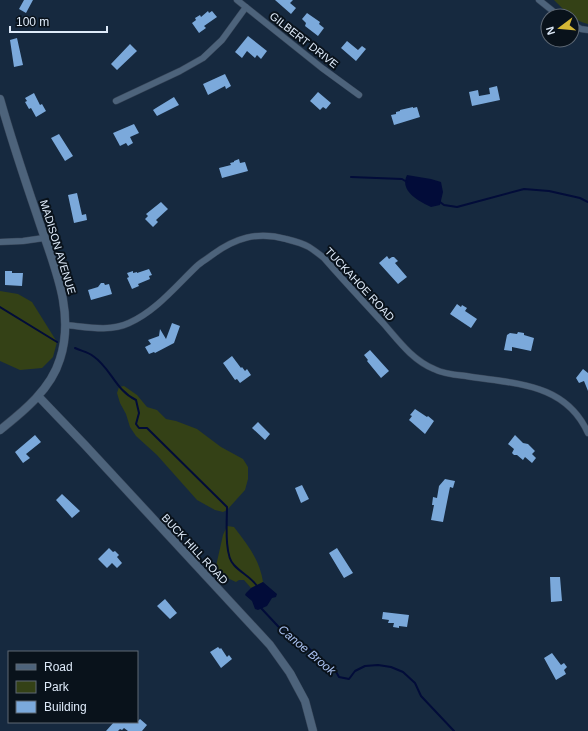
<svg xmlns="http://www.w3.org/2000/svg" width="588" height="731" font-family="Arial,sans-serif">
<style>
.green{fill:#344116}
.water{fill:#020c39}
.lines{fill:none;stroke-linecap:round;stroke-linejoin:round}
.stream{stroke:#020c39;stroke-width:2}
.building{fill:#7ba9db}
.minor-casing{stroke:#374558;stroke-width:7}
.tertiary-casing{stroke:#374558;stroke-width:9}
.minor{stroke:#4d637b;stroke-width:6}
.tertiary{stroke:#4d637b;stroke-width:8}
.labels{text-anchor:middle;dominant-baseline:central;stroke-width:4;stroke-linejoin:round;paint-order:stroke}
.street-label{font-size:11px;fill:#deeaf9;stroke:#09121b}
.water-label{font-size:12px;font-style:italic;fill:#aac1f0;stroke:#09121b}
</style>
<rect width="100%" height="100%" fill="#16293f"/>
<path class="green" d="M554,0H588V24C574,21 564,10 554,0Z
M0,291L18,294L32,302L57,342L53,357L42,368L20,370L0,361Z
M124,386L137,395L147,407L157,410L166,419L176,421L197,429L221,447L243,459L248,467V479L245,490L227,510L223,512L215,510L197,500L157,455L136,436L130,427L126,414L120,403L117,393L119,387Z
M227,526L234,527C247,544 260,560 263,582L251,588L244,580H239L236,582C227,578 221,575 216,566L223,535Z"/>
<path class="water" d="M407,175L431,179L441,182L443,192L440,205L431,207C419,201 399,191 407,175Z
M263,582L277,594L276,597L272,598L267,606L258,610L255,609L252,601L245,595L246,593L251,588Z"/>
<g class="lines">
<path class="stream" d="M351,177L402,179L407,182
M440,202L444,205L457,207L524,189L549,191L580,198L588,202
M0,307L57,342
M75,348C81,351 88,352 93,356C111,368 115,390 136,400L139,413L136,424L139,428H147L227,507C227,521 224,556 234,565C241,573 251,577 257,586
M261,608L289,638L307,647L335,670L339,677L349,679L355,671L365,666L378,665L391,667L403,672L415,683L421,696L454,731"/>
</g>
<path class="building" d="M24,0H33L26,13L19,9Z
M275,0H293L290,3L296,8L291,14Z
M208,11L209,13L212,11L217,17L204,26L206,28L199,33L192,23L196,20L195,18L200,15L201,17Z
M307,13L320,22L319,24L324,28L318,36L305,26L306,23L302,19Z
M248,36L267,51L261,59L257,55L255,58L247,51L242,58L235,52Z
M17,38L23,65L14,67L10,40Z
M347,41L358,50L362,46L366,49L356,61L341,48Z
M130,44L137,51L117,70L111,64Z
M225,74L231,86L226,89L225,86L208,95L203,84Z
M497,86L500,100L472,106L469,92L478,90L479,96L490,94L489,88Z
M318,92L331,103L326,109L323,107L320,110L310,101Z
M34,93L40,105L42,104L46,111L36,117L31,108L29,109L25,102L27,101L25,98Z
M174,97L179,105L157,116L153,110L156,108Z
M413,107V108L417,107L420,117L394,125L391,115L396,114V112L400,111V110Z
M134,124L139,133L130,137L133,143L128,146L126,143L120,146L113,133Z
M59,134L73,156L65,161L51,138Z
M239,159L240,163L245,162L248,171L222,178L219,168L231,165L230,163L234,162V161Z
M77,193L82,215L86,214L87,220L74,223L68,195Z
M161,202L168,209L156,220L158,222L153,227L145,219L148,216L146,214Z
M387,256L389,259L392,257H394L398,261L395,263L407,277L398,284L379,263Z
M149,269L152,275L149,276L150,279L138,284L139,286L132,289L127,278L129,277L127,273L133,271V273L137,272V273Z
M5,271H12V273H23L22,286L5,285Z
M101,283H104L105,285L109,284L112,294L91,300L88,290L98,287Z
M457,304L461,307L462,305L467,308L465,311L477,319L471,328L450,314Z
M172,323L180,326L174,343L155,353L154,352L149,354L145,347L151,344L148,340L159,336L160,329L166,339Z
M518,332L524,333V335L534,338L531,351L512,347V351L504,350L507,335L510,333L517,334Z
M370,350L389,371L381,378L367,361L368,360L364,355Z
M232,356L241,368L242,367L245,371L247,369L251,375L240,383L237,379L235,380L223,363Z
M583,369L588,373V391L584,381L579,383L576,378Z
M415,409L427,417L428,416L434,421L425,434L409,420L412,416L410,415Z
M258,422L270,434L265,440L252,428Z
M35,435L41,442L26,454L30,458L23,463L15,452Z
M515,435L523,443L528,444L535,451L532,454L536,458L532,463L525,457L523,460L517,455H514L512,453L514,449L508,444Z
M445,479L455,481L453,488L450,487L443,522L431,520L434,505H432L433,497L437,498L439,486Z
M302,485L309,499L301,503L295,488Z
M62,494L80,511L72,518L56,500Z
M109,548L113,552L115,551L119,555L117,557L122,563L117,568L112,563L107,568L98,559Z
M337,548L353,573L344,578L329,553Z
M550,577H560L562,601L551,602Z
M165,599L177,613L170,619L157,606Z
M383,612L409,615L407,627L399,626V628L393,627L394,623H388L389,620L382,619Z
M218,647L220,649L221,648L227,657L229,655L232,659L221,668L210,652Z
M552,653L561,665L564,663L567,667L564,670L566,674L556,680L544,658Z
M140,719L147,725L142,731H128L124,728L122,730L120,729L118,731H106L114,722H137Z"/>
<g class="lines">
<g class="minor-casing">
<path id="minor" d="M237,0L322,68L359,95
M539,0L559,16
M572,24L581,29L588,30
M116,101L180,71L203,58L222,40L246,7
M0,242L23,241L44,238
M66,325C87,327 110,332 129,323C156,311 176,286 197,266C201,262 207,259 212,255C235,238 257,231 286,239C294,241 302,243 309,247C314,250 319,254 324,258C343,280 363,301 383,323C398,340 412,360 434,369C443,374 456,375 466,376C514,384 565,382 588,433"/>
</g>
<g class="tertiary-casing">
<path id="tertiary" d="M0,99C11,138 24,177 37,215C52,262 76,310 60,359C51,389 24,411 0,430
M38,396L84,444L270,645L290,673L305,701L313,731"/>
</g>
<use href="#minor" class="minor"/>
<use href="#tertiary" class="tertiary"/>
</g>
<g class="labels">
<g class="street-label">
<text transform="translate(304 40) rotate(38)">GILBERT DRIVE</text>
<text transform="translate(58 247) rotate(73)">MADISON AVENUE</text>
<text transform="translate(360 284) rotate(47)">TUCKAHOE ROAD</text>
<text transform="translate(195 549) rotate(47)">BUCK HILL ROAD</text>
</g>
<g class="water-label">
<text transform="translate(307 650) rotate(40)">Canoe Brook</text>
</g>
</g>
<rect x="8" y="651" width="130" height="72" fill="#09121b" stroke="#5e6874"/>
<rect x="16" y="664" width="20" height="6" fill="#4d637b" stroke="#5e6874"/>
<text x="44" y="671" font-size="12" fill="#deeaf9">Road</text>
<rect x="16" y="681" width="20" height="12" fill="#344116" stroke="#5e6874"/>
<text x="44" y="691" font-size="12" fill="#deeaf9">Park</text>
<rect x="16" y="701" width="20" height="12" fill="#7ba9db" stroke="#5e6874"/>
<text x="44" y="711" font-size="12" fill="#deeaf9">Building</text>
<g transform="translate(560 28) rotate(254)"><circle r="19" fill="#09121b" stroke="#5e6874"/>
<path d="M0-3L7 15L0 10L-7 15Z" fill="#d3b635"/>
<text y="-6" font-size="11" font-weight="bold" text-anchor="middle" fill="#deeaf9">N</text>
</g>
<path d="M10 26v6h97v-6" fill="none" stroke="#deeaf9" stroke-width="2"/>
<text x="16" y="26" font-size="12" fill="#deeaf9" stroke="#09121b" stroke-width="3" paint-order="stroke">100 m</text>
</svg>
